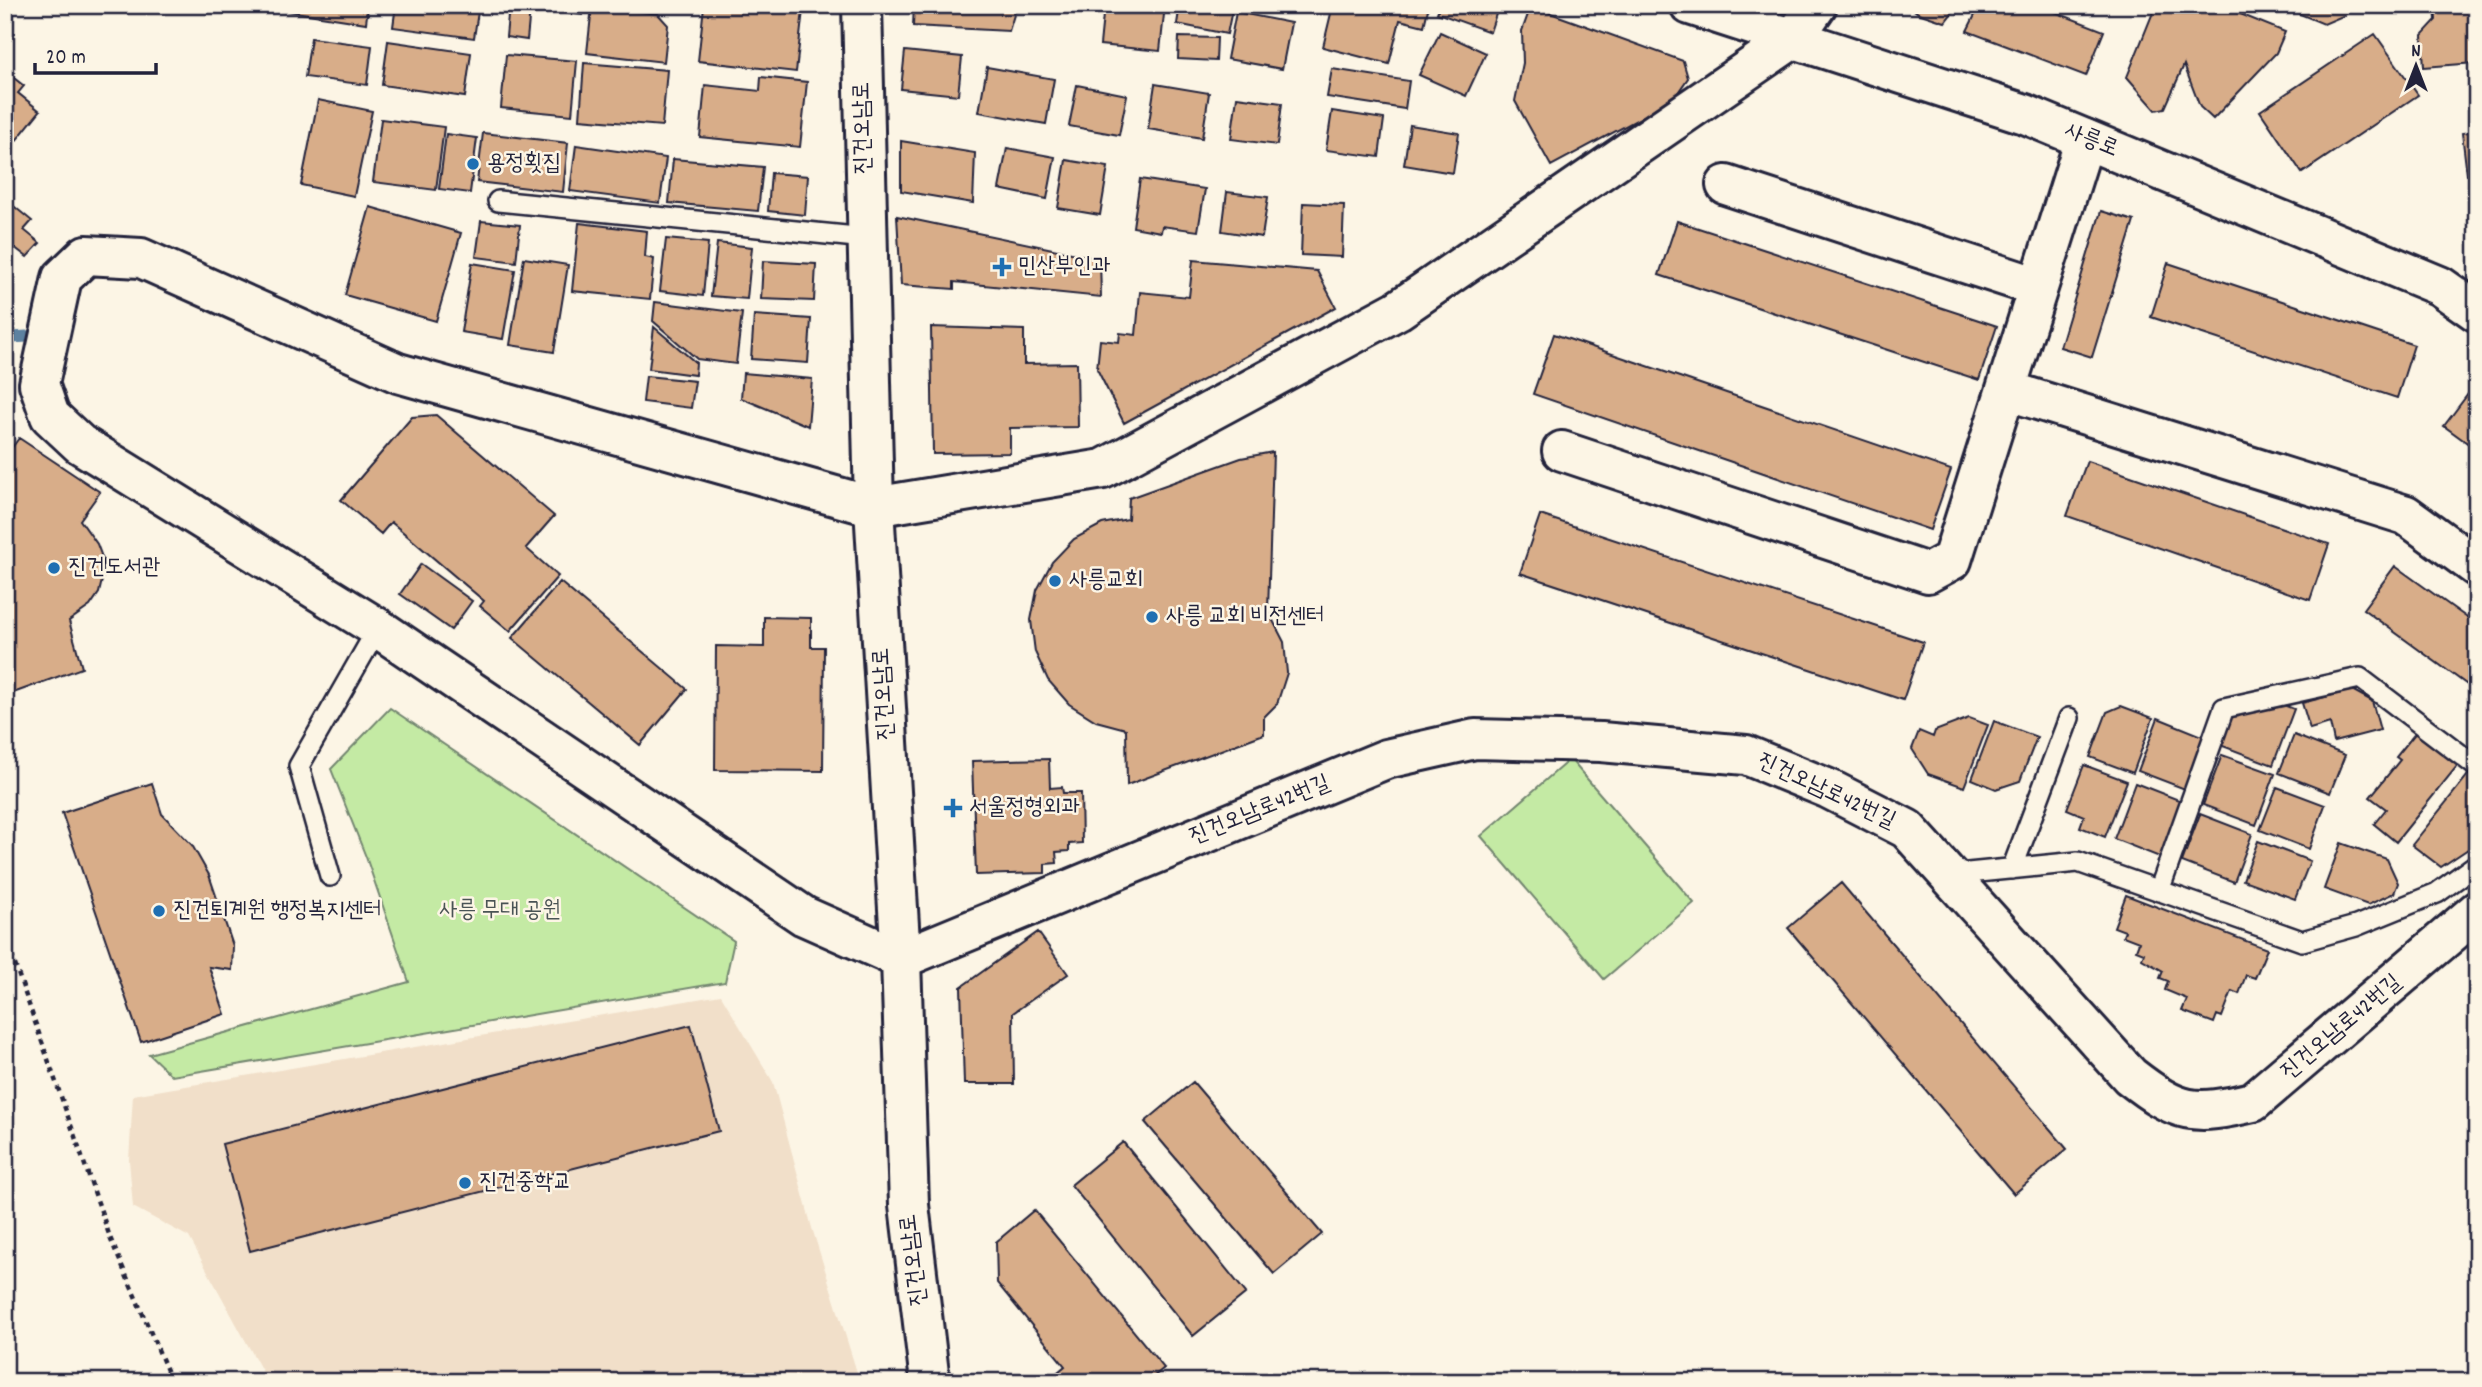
<svg xmlns="http://www.w3.org/2000/svg" width="2482" height="1387" font-family="Dekko,'Poor Story',sans-serif">
<style>
.built{fill:#f1dfc9}
.green{fill:#c4eaa4;stroke:#738670;stroke-width:2}
.lines{fill:none;stroke-linecap:round;stroke-linejoin:round}
.stream{stroke:#5d81a0;stroke-width:12}
.building{fill:#d8ad89;stroke:#22223b;stroke-width:2}
.lane-casing{stroke:#22223b;stroke-width:24}
.street-casing{stroke:#22223b;stroke-width:44}
.secondary-casing{stroke:#22223b;stroke-width:44}
.path{stroke:#22223b;stroke-width:4.5;stroke-dasharray:5 5;stroke-linecap:butt}
.lane{stroke:#fcf5e5;stroke-width:19}
.street{stroke:#fcf5e5;stroke-width:38}
.secondary{stroke:#fcf5e5;stroke-width:38}
.poi-dot{fill:#1f6fb2;stroke:#fcf5e5;stroke-width:2.5}
.labels{text-anchor:middle;dominant-baseline:central;stroke-width:5;stroke-linejoin:round;paint-order:stroke}
.street-label{font-size:23px;fill:#22223b;stroke:#fcf5e5}
.poi-label{font-size:23px;fill:#22223b;stroke:#fcf5e5;text-anchor:start}
.park-label{font-size:23px;fill:#4a5455;stroke:#fcf5e5}
</style>
<rect width="100%" height="100%" fill="#fcf5e5"/>
<filter id="ink" filterUnits="userSpaceOnUse"><feTurbulence type="fractalNoise" baseFrequency=".0143" numOctaves="2"/><feDisplacementMap in="SourceGraphic" scale="14" xChannelSelector="R" yChannelSelector="G"/><feConvolveMatrix kernelMatrix="1 2 1 2 8 2 1 2 1" color-interpolation-filters="sRGB"/></filter>
<g filter="url(#ink)">
<path class="built" d="M721,995L773,1082L812,1228L860,1382H268L189,1237L133,1207L129,1160L133,1095Z"/>
<path class="green" d="M390,708L734,941L725,982L172,1076L149,1054L409,982L366,857L331,769Z
M1570,759L1694,903L1604,979L1481,836Z"/>
<g class="lines">
<path class="stream" d="M5,338L34,336"/>
</g>
<path class="building" d="M289,5H389L388,10L368,7L366,23L288,11Z
M396,5H479L474,38L393,27Z
M509,5H583L582,15L530,9L527,40L506,37Z
M760,5L803,10L796,72L698,61L704,6L759,12Z
M914,5H1017L1009,31L913,26Z
M1104,5H1165L1160,51L1100,45Z
M1180,5H1233L1227,34L1177,24Z
M1333,5H1429L1424,26L1400,20L1389,64L1323,47Z
M1440,5H1499L1490,32L1437,13Z
M1908,5H1958L1945,22L1918,13Z
M1980,5H2037L2104,31L2086,76L1967,31Z
M2156,5H2218L2285,32L2276,53L2213,119L2200,107L2184,65L2165,108L2156,110L2127,77Z
M2298,5H2349L2345,15L2324,24L2295,12Z
M2435,5H2472L2475,63L2424,67L2422,35L2436,20Z
M592,6L658,14L668,25L664,62L587,53Z
M1531,6L1683,61L1688,78L1672,101L1551,166L1515,101L1523,63L1522,31Z
M1236,12L1291,23L1282,69L1227,59Z
M1440,32L1486,53L1466,96L1419,75Z
M2375,34L2418,95L2302,173L2260,111Z
M1179,37L1217,38L1216,61L1178,59Z
M311,38L372,46L367,85L305,77Z
M388,41L471,53L465,97L382,85Z
M905,51L962,57L958,95L901,89Z
M506,55L577,61L572,115L501,108Z
M584,63L667,70L662,126L580,119Z
M987,67L1054,79L1046,124L979,112Z
M1332,69L1409,81L1405,109L1327,97Z
M5,71L24,86L18,93L40,111L11,147L5,143Z
M761,77L807,82L800,147L700,137L705,85L760,91Z
M1155,84L1209,93L1202,138L1148,129Z
M1077,85L1127,95L1119,135L1069,126Z
M1237,97L1282,103L1277,145L1231,139Z
M318,100L372,111L354,196L301,185Z
M2477,104V174L2467,175L2462,133L2476,131L2473,105Z
M1332,111L1384,119L1379,157L1326,150Z
M381,119L444,127L436,190L373,182Z
M1410,125L1459,133L1453,173L1404,165Z
M483,133L568,143L563,192L477,182Z
M446,134L477,138L470,193L439,189Z
M901,141L975,153L973,203L901,191Z
M576,145L666,158L660,203L570,191Z
M1007,148L1055,157L1047,199L999,189Z
M673,159L763,167L758,211L669,203Z
M1066,160L1108,167L1100,215L1058,208Z
M771,173L808,176L805,215L768,211Z
M1140,179L1205,189L1198,231L1162,226L1161,232L1133,227Z
M1227,192L1268,197L1262,237L1222,231Z
M5,199L32,221L24,230L40,243L27,257L10,244L5,250Z
M1303,203L1344,205L1342,257L1301,255Z
M370,207L461,233L436,321L345,295Z
M2101,211L2134,221L2092,357L2060,347Z
M897,216L1100,259L1101,297L954,282V289L901,285Z
M481,221L520,225L516,262L476,257Z
M1677,221L1997,326L1979,380L1659,275Z
M579,223L647,231L645,257L654,259L650,299L572,291Z
M666,239L708,243L703,296L660,291Z
M717,243L752,247L747,299L711,296Z
M524,258L568,265L554,352L510,345Z
M1193,260L1317,271L1336,307L1124,423L1097,369L1100,340L1119,342L1120,333L1136,335L1140,292L1189,297Z
M763,261L816,264L814,301L761,299Z
M472,263L515,270L503,339L461,332Z
M2168,263L2414,345L2397,398L2151,317Z
M655,302L742,313L736,364L697,359L653,321Z
M754,315L811,319L808,363L751,359Z
M654,327L696,363L695,375L649,369Z
M931,327L1024,330V364L1077,363L1078,427L1010,428V453L933,454Z
M1554,334L1951,470L1930,530L1533,394Z
M743,373L812,379L808,426L741,398Z
M646,376L695,381L691,408L643,402Z
M2477,382V450L2444,426Z
M436,415L554,516L526,548L558,576L510,631L480,606L484,601L391,522L381,534L341,500L412,417Z
M19,438L100,492L80,520L97,544L103,560V576L99,593L90,606L69,621L82,668L5,696V457Z
M1273,452L1268,611L1284,642L1287,673L1277,704L1264,717V734L1127,785L1126,729L1096,721L1069,704L1048,680L1035,652L1031,620L1037,590L1052,562L1074,539L1102,524L1128,519L1129,498L1241,458Z
M2087,461L2329,544L2310,600L2067,516Z
M1540,515L1923,642L1903,700L1520,573Z
M421,564L472,601L451,630L400,594Z
M2395,566L2477,625V692L2363,609Z
M560,582L687,689L640,745L512,638Z
M764,617L811,618V647H824L823,771L715,770L716,646L764,647Z
M2352,690L2372,701L2380,730L2334,742L2330,723L2310,729L2302,703Z
M2281,704L2294,709L2273,765L2220,745L2231,714Z
M2121,706L2153,718L2133,773L2090,757L2107,712Z
M1969,718L1988,725L1964,787L1928,774L1912,749L1919,731L1933,737L1935,731Z
M2158,718L2205,737L2185,789L2138,771Z
M1994,721L2037,737L2020,781L1996,789L1972,779Z
M2417,731L2458,765L2396,842L2374,824L2386,809L2370,797L2400,760L2396,757Z
M2294,735L2345,755L2330,793L2279,773Z
M2222,755L2275,774L2256,825L2203,805Z
M1049,759L1050,788L1062,787L1063,793H1081L1082,843L1069,844V851L1056,852L1057,863L1045,864V873L976,875L972,761Z
M2084,765L2127,781L2105,837L2080,827L2084,816L2067,809Z
M2472,770L2477,774V843L2441,867L2412,845Z
M152,783L162,814L192,845L209,875L233,946L232,970L209,967L225,1014L141,1042L62,813Z
M2135,783L2184,802L2162,858L2114,839Z
M2277,787L2325,805L2309,849L2260,830Z
M2200,814L2252,834L2234,882L2182,862Z
M2258,841L2310,861L2295,899L2243,880Z
M2341,843L2387,859L2398,883L2394,893L2368,905L2324,889Z
M1841,883L2067,1149L2014,1194L1788,928Z
M2126,895L2267,949L2255,978L2246,975L2239,994L2232,991L2222,1017L2217,1015L2214,1023L2182,1011L2187,999L2165,990L2168,981L2160,978L2163,971L2142,959L2144,953L2136,950L2139,942L2123,936L2125,931L2114,927Z
M1038,932L1068,974L1013,1013L1014,1084H964L961,987Z
M691,1025L719,1131L250,1251L222,1144Z
M1193,1082L1322,1234L1274,1274L1145,1122Z
M1123,1142L1246,1293L1193,1336L1071,1185Z
M1034,1210L1164,1368L1147,1382H1046L1065,1366L997,1283L996,1242Z"/>
<g class="lines">
<g class="lane-casing">
<path id="lane" d="M498,201L866,238
M2012,869L2069,718
M1948,875L2078,862L2302,941L2356,926L2437,893L2477,864
M330,876L299,766L378,628
M2159,891L2224,708L2360,678L2477,767"/>
</g>
<g class="street-casing">
<path id="street" d="M1817,5L1794,38L1398,310L1103,469L874,507L398,373L141,258L86,255L62,278L39,384L50,416L80,444L378,628L804,916L901,959L1386,759L1475,739L1601,742L1746,755L1829,789L1907,829L2130,1076C2179,1114 2193,1116 2253,1102L2477,911
M1726,185L2038,287
M2006,390L2406,515L2477,567
M1562,451L1928,573L1952,560L2085,139"/>
</g>
<g class="secondary-casing">
<path id="secondary" d="M862,5L874,507L901,959L909,1205L930,1382
M1690,5L2025,114L2440,286L2477,312"/>
</g>
<path class="path" d="M5,936L111,1240L172,1382"/>
<use href="#lane" class="lane"/>
<use href="#street" class="street"/>
<use href="#secondary" class="secondary"/>
</g>
</g>
<g class="poi-dot">
<circle cx="473" cy="164" r="7"/>
<path d="M998.5 256.5h7v7h7v7h-7v7h-7v-7h-7v-7h7z"/>
<circle cx="54" cy="568" r="7"/>
<circle cx="1055" cy="581" r="7"/>
<circle cx="1152" cy="617" r="7"/>
<path d="M949.5 797.5h7v7h7v7h-7v7h-7v-7h-7v-7h7z"/>
<circle cx="159" cy="911" r="7"/>
<circle cx="465" cy="1183" r="7"/>
</g>
<g class="labels">
<g class="street-label">
<text transform="translate(864 128) rotate(-91)">진건오남로</text>
<text transform="translate(2091 141) rotate(22)">사릉로</text>
<text transform="translate(885 694) rotate(-93)">진건오남로</text>
<text transform="translate(1826 792) rotate(25)">진건오남로42번길</text>
<text transform="translate(1260 811) rotate(-22)">진건오남로42번길</text>
<text transform="translate(2342 1028) rotate(-40)">진건오남로42번길</text>
<text transform="translate(915 1260) rotate(-97)">진건오남로</text>
</g>
<g class="poi-label">
<text x="487" y="164">용정횟집</text>
<text x="1018" y="267">민산부인과</text>
<text x="68" y="568">진건도서관</text>
<text x="1069" y="581">사릉교회</text>
<text x="1166" y="617">사릉 교회 비전센터</text>
<text x="969" y="808">서울정형외과</text>
<text x="173" y="911">진건퇴계원 행정복지센터</text>
<text x="479" y="1183">진건중학교</text>
</g>
<g class="park-label">
<text x="500" y="911">사릉 무대 공원</text>
</g>
</g>
<rect width="2482" height="1387" fill="none" stroke="#fcf5e5" stroke-width="28"/>
<rect x="14" y="14" width="2454" height="1359" fill="none" stroke="#22223b" stroke-width="2.5" filter="url(#ink)"/>
<g transform="translate(2416 66)" stroke="#fcf5e5" stroke-width="5" paint-order="stroke">
<path d="M0-5L12 26L0 18L-12 26Z" fill="#22223b"/>
<text y="-10" font-size="19" font-weight="bold" text-anchor="middle" fill="#22223b">N</text>
</g>
<path d="M35 63v10h121v-10" fill="none" stroke="#22223b" stroke-width="3.5"/>
<text x="46" y="63" font-size="21" fill="#22223b" stroke="#fcf5e5" stroke-width="5" paint-order="stroke">20 m</text>
</svg>
